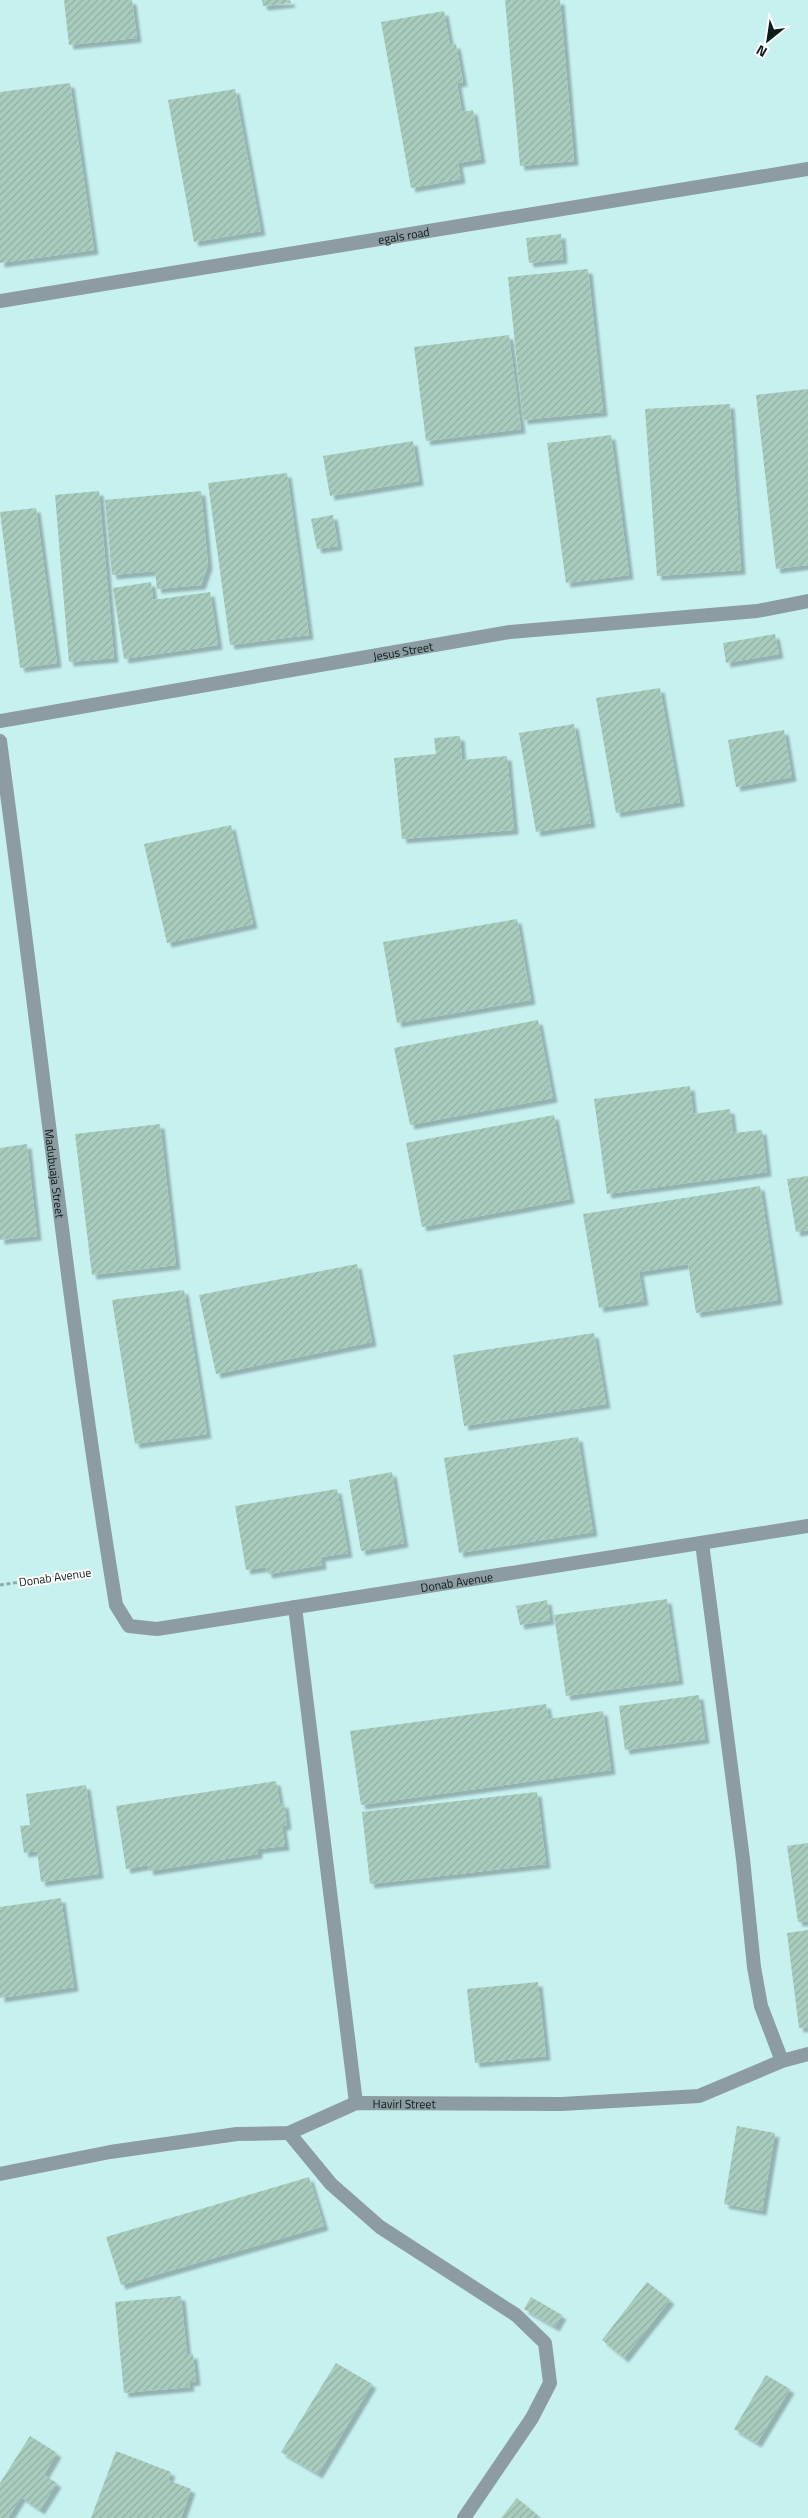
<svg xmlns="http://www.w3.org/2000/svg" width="808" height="2518" font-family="'Titillium Web',sans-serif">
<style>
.building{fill:url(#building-hatch);filter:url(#shadow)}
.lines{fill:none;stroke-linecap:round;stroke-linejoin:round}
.path{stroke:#8aacaa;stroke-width:3;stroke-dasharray:4 2.5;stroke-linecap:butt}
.minor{stroke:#8c9ca0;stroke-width:14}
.labels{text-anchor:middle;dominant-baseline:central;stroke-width:4;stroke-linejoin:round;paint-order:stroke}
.street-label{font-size:12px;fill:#0c1c1b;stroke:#fff}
</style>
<defs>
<pattern id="building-hatch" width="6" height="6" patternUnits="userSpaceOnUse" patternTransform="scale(1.25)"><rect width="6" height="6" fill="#a8ccbd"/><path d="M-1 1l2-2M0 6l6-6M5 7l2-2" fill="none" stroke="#8fafa2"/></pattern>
<filter id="shadow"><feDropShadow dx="4.5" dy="4.5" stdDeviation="1" flood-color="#0004"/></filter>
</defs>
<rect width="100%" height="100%" fill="#c7f1ef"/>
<path class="building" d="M64,0H132L137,38L69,45Z
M262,0H290L291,3L263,6Z
M505,0H560L574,161L520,166Z
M444,11L450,45L456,44L463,82L457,83L462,112L473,110L481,159L458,163L461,179L411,188L381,22Z
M70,83L94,250L0,263V92Z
M235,89L261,231L194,242L168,100Z
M561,234L563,259L529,263L526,238Z
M588,269L603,412L523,420L508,277Z
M509,335L521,429L426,441L414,347Z
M808,389V565L776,569L756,395Z
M730,404L741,570L657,576L645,409Z
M611,435L629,575L566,583L547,443Z
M413,441L419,481L330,496L323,456Z
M287,473L309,635L230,645L208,483Z
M99,491L114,658L69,662L55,495Z
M201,491L208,565L201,585L157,589L155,571L112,575L105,500Z
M36,508L57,663L20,668L0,512Z
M333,515L338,546L317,549L311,519Z
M151,582L153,600L210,592L218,645L124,659L113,588Z
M775,634L779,654L726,663L723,643Z
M660,688L680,802L616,813L596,698Z
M574,724L591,823L536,832L519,733Z
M784,730L792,777L736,787L728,740Z
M460,736L462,760L507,756L514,830L402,839L394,758L436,754L434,738Z
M231,825L253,924L167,943L144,844Z
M517,919L531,1000L397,1023L383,942Z
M538,1020L553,1098L410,1125L394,1048Z
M690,1086L693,1114L730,1109L733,1133L762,1130L767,1172L607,1194L594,1099Z
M554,1115L570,1199L422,1227L406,1143Z
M160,1124L176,1265L92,1275L75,1134Z
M27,1144L37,1236L0,1240V1148Z
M808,1176V1230L796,1232L787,1179Z
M760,1186L778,1300L696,1313L688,1264L639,1272L644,1301L599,1308L583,1214Z
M357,1264L372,1342L216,1374L199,1295Z
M184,1290L207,1434L135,1444L112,1300Z
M594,1333L606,1404L464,1426L453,1355Z
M578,1437L593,1532L459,1553L444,1458Z
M392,1472L404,1543L361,1551L349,1480Z
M337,1489L348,1553L321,1557L322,1565L268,1574L266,1567L246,1570L235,1506Z
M667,1599L679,1680L566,1696L554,1615Z
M547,1600L550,1620L520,1625L516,1606Z
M699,1695L705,1739L625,1750L619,1706Z
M546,1704L549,1719L603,1711L611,1770L361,1805L350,1731Z
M276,1781L280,1804L284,1803L287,1825L282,1826L285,1846L258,1849V1854L149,1871L148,1865L126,1869L116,1806Z
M86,1785L99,1874L41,1882L37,1851L24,1853L20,1826L30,1825L26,1794Z
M537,1792L546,1864L370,1884L362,1812Z
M808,1843V1921L798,1922L787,1846Z
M61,1898L74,1987L0,1998V1907Z
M808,1930V2027L799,2028L787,1933Z
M538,1982L546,2056L475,2063L467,1989Z
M737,2126L775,2133L762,2211L724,2204Z
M309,2177L324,2226L121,2285L106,2237Z
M647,2282L670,2300L624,2358L602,2340Z
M181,2296L187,2355L193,2354L196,2381L189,2382L190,2387L124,2393L115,2302Z
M531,2297L562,2315L555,2327L524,2309Z
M336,2363L372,2384L318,2474L281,2452Z
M766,2375L790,2389L757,2443L734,2429Z
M30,2436L57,2453L44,2475L57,2483L40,2510L21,2497L8,2518H0V2483Z
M116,2451L171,2472L168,2480L191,2489L181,2518H91Z
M517,2498L541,2518H501Z"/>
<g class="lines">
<path class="path" d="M0,1585L82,1573"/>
<g class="minor">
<path id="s1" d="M0,301L808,169"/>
<path id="s2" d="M0,721L510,632L757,611L808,601"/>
<path id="s3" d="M0,741C39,1029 69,1318 116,1605L129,1626L157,1629L808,1526"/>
<path d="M702,1543L743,1859L754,1967L761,2006L782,2061"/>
<path d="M295,1607L356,2103"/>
<path d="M289,2133L331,2184L380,2227L516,2315L545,2343L550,2383L532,2418L464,2518"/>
<path id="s4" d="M0,2174L110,2152L237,2134L289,2133L356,2103L562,2104L699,2096L782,2061L808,2054"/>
</g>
</g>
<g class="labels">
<g class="street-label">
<text stroke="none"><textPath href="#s1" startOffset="409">egals road</textPath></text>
<text stroke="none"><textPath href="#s2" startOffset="409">Jesus Street</textPath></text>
<text stroke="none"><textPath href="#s3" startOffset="436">Madubuaja Street</textPath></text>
<text transform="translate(55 1577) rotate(-8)">Donab Avenue</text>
<text stroke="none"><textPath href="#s3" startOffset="1228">Donab Avenue</textPath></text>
<text stroke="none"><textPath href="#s4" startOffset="414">Havirl Street</textPath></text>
</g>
</g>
<g transform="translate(768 40) rotate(210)" stroke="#ffffff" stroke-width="4" paint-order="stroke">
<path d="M0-4L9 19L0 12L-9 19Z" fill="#0c1c1b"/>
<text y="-8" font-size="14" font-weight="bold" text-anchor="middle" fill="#0c1c1b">N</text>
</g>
</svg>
